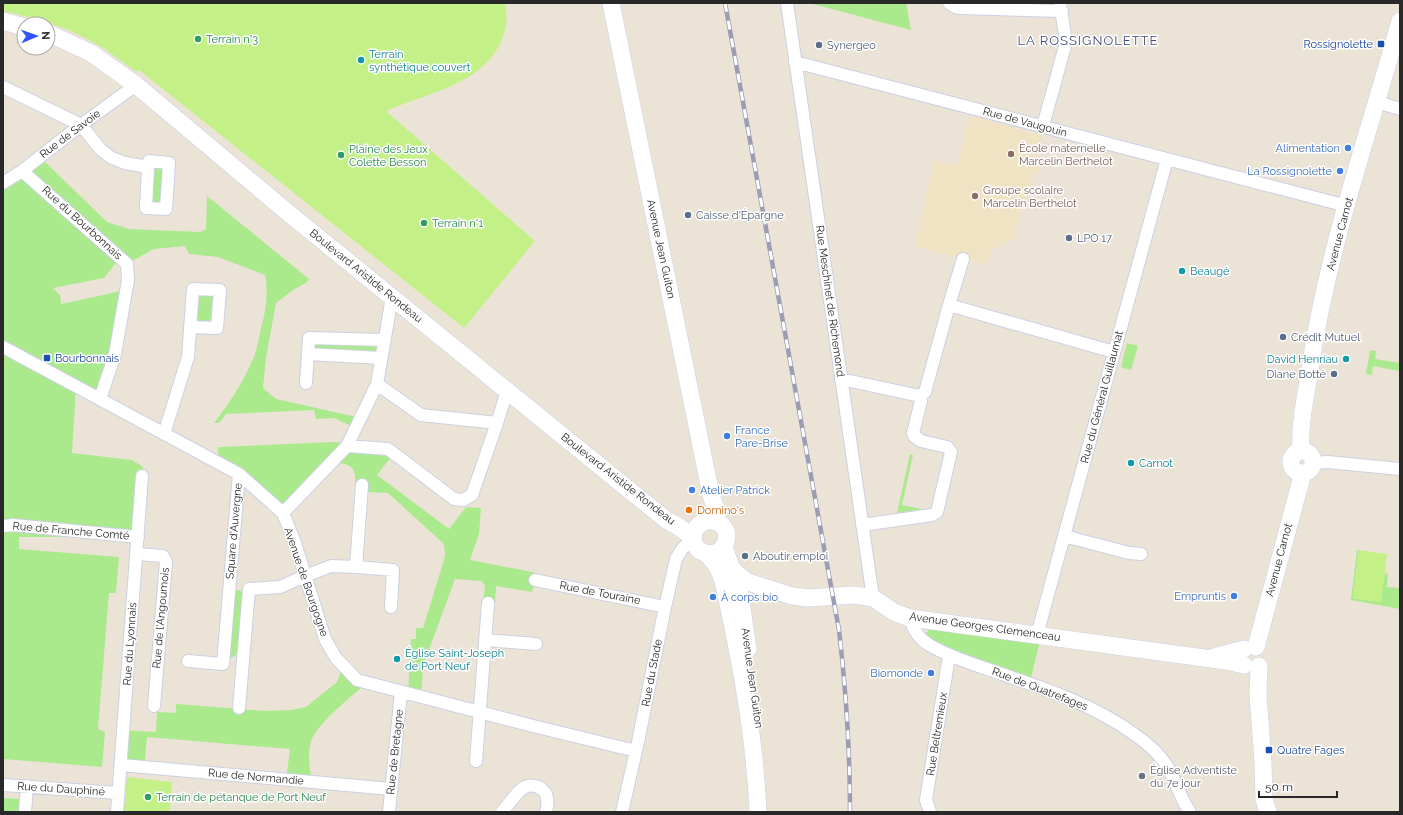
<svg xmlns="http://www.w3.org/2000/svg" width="1403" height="815" font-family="Raleway,sans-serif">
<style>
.education{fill:#f0e3c4}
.green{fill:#abe98d}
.pitch{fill:#c3f188}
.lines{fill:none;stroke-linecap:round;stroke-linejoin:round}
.street-casing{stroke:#ccd0e3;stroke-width:14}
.secondary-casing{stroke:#ccd0e3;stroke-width:18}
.street{stroke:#fff;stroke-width:12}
.secondary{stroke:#fff;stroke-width:17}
.rail-casing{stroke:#9a9db4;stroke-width:4.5}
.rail{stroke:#fff;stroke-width:3;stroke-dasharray:9;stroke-linecap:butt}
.leisure-dot{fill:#2e9e5b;stroke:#fff;stroke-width:1.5}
.transit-dot{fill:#1a4fb4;stroke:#fff;stroke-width:1.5}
.service-dot{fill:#5c6f8a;stroke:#fff;stroke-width:1.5}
.culture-dot{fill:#0f9aa8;stroke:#fff;stroke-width:1.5}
.shop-dot{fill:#3f7fe0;stroke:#fff;stroke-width:1.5}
.education-dot{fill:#8d6e63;stroke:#fff;stroke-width:1.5}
.food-dot{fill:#e8710a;stroke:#fff;stroke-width:1.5}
.worship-dot{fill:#6b7280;stroke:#fff;stroke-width:1.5}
.labels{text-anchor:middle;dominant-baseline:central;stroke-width:3;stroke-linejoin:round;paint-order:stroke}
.leisure-label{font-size:11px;fill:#27864d;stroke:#fff;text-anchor:start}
.transit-label{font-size:11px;fill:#164399;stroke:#fff;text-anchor:start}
.service-label{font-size:11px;fill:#4e5e75;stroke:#fff;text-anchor:start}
.culture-label{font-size:11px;fill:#0d838f;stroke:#fff;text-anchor:start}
.street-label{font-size:11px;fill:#282828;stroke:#fff}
.education-label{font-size:11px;fill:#785e54;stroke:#fff;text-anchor:start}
.shop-label{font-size:11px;fill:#366cbe;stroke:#fff;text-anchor:end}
.food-label{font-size:11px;fill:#c56008;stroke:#fff;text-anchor:start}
.worship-label{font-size:11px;fill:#5b616d;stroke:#fff;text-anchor:start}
.quarter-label{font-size:13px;letter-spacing:1px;fill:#444d7c;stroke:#fff}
</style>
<rect width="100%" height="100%" fill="#ece3d7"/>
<path class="education" d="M970,115L1042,136L1035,162L1041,164L1037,175L1032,174L1014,238L992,250L987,265L914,246L934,161L957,166Z"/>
<path class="green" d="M809,3H906L911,30Z
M41,158L107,222L129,229L200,232L206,229L207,196L309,279L306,283L293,290L276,303L266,357L263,388L276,399L361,418L355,428L334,418L316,419L314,410L226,414L219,423H214C230,402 244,381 254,357C257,349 258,341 260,333C265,313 269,296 265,275L218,257L189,254L185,246L154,249L127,264L120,258L104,278L53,288L60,295L61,304L126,290L100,399L76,387L72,453L132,460L143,467L138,537H19V549L119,557L116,593H109L98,729L105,732L102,767L3,759V183Z
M149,161L169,163L166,209L146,208Z
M193,289L220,290L217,328L190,327Z
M309,338L384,340L381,358L308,354Z
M1127,343L1138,346L1131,370L1121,367Z
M1370,350L1376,351L1375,359L1400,363L1399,371L1373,366L1372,375L1366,374Z
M332,442L349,443L394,453L377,475L449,529L466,507L481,508L479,534L470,560L537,573L532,592L496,586L495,604L483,603L485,585L481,581L455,579L423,666L421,697L408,693L411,639H416V628H423L444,560L445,554L444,544L388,493L365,492V485H355C357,465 349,464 332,462L283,513L219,463L218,448L220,447Z
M910,454L913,455L902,505L922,509L897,513Z
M1357,550H1359L1353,598L1381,602L1384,573L1388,574L1387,587L1400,588V609L1351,600Z
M237,590H240L243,594L238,651L236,655L231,658L228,657L234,591Z
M930,628L1040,641L1031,678L935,644L926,634Z
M343,666L367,683C351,697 321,720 312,739C307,751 309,769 313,782L286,780L290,749L147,737L144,767L121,765L123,730L156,732L157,712L176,713V704L264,711L291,710L306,707L337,682Z
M3,798L20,799L19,812H3Z"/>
<path class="pitch" d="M3,3H504C509,16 506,30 501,42C480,86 426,93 386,111L535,241L464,328L139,70L136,72C124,63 111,53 98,45C70,28 36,18 3,11Z
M1359,550L1387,554L1381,602L1353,598Z
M127,777L172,782L170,812H124Z"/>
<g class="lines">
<g class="street-casing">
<path id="street" d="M787,3L873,598
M949,3L955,7L960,8L1062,11
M795,62L1347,206
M3,87L81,125L101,150L112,158L125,163L148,167
M1377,102L1400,109
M1043,126L1065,46V35L1060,3
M149,161L169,163L166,209L146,208L148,167Z
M22,171L127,264L128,280L115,354L100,399
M3,183L22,171L81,125L136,85
M949,305L963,259
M3,347L239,474L283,513L295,543L325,639L336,658L357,680L533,726L636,751
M308,354L381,358
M841,379L920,396L925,392L949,305L1114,352
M306,383L309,338L384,340
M377,384L421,415L497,423
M164,434L188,357L193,289L220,290L217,328L190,327
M347,446L388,449L454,499L463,500L472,495L497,423L507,391
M1313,463L1328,462L1400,469
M283,513L347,446L377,384L392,297
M862,525L932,515L937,512L951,452L947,447L921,441L914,436L913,433L921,401L920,396
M3,526L13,525L138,537
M1064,536L1129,553L1141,554
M137,554L163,556L166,562L154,706
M356,567L393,570L391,607
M535,580L665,607
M910,618C913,630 920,640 931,646C952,658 976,665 999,673C1046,689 1094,705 1134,734C1147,743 1159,753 1167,766C1176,781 1180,798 1190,812
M1037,635L1167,159
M486,640L536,644
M188,661L223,664L239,474
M239,708L249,589L280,587L305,576L331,566L356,567L362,485
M476,761L488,603
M121,765L391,789
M3,785L118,793
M25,812L27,786
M117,812L142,476
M389,812L401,692
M502,812C508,805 516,793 523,788C532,782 547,788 547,799C548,803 547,808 546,812
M622,812L638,742L665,607L676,559L682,549L693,538
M930,812L926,800L949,656"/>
</g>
<g class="secondary-casing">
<path id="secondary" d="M611,3L711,495L715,507L717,521
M3,21L24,27
M48,33L91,53L136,85L292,216L665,519L679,527L693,538
M1291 462a11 11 0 1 1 22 0a11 11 0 1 1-22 0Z
M1301,451C1299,424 1306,396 1310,369C1327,251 1368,136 1400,21
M724,547L731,567L736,573L738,581L748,649
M706,553C729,558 735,524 713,521C707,520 701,522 697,527C691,534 692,545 700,551C702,552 704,552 705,553C709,556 715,563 717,567C723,577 725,588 727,599C742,669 755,740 758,812
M736,573L748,582L792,596L808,598L854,595L873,598L894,612L910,618L1226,661L1244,665
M1256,647L1303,473
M1214,657L1244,649
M1259,666L1258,695L1263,762L1264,799L1268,812"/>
</g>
<use href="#street" class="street"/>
<use href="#secondary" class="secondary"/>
<g class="rail-casing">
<path id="rail" d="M725,3L839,630C846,690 850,751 850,812"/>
</g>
<use href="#rail" class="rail"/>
</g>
<g class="leisure-dot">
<circle cx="198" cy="39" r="4"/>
<circle cx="341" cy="155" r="4"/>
<circle cx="424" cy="223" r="4"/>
<circle cx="148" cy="797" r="4"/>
</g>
<g class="transit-dot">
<rect x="1377" y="40" width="8" height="8" rx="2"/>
<rect x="43" y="354" width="8" height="8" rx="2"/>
<rect x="1265" y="746" width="8" height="8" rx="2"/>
</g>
<g class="service-dot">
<circle cx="819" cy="45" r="4"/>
<circle cx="688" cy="215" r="4"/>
<circle cx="1069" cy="238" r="4"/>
<circle cx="1283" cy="337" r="4"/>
<circle cx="1334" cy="374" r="4"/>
<circle cx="745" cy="556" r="4"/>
</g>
<g class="culture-dot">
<circle cx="361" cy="60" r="4"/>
<circle cx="1182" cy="271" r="4"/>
<circle cx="1346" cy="359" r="4"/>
<circle cx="1131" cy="463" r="4"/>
<circle cx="397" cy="659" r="4"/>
</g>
<g class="shop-dot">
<circle cx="1348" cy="148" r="4"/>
<circle cx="1340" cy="171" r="4"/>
<circle cx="727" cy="436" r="4"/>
<circle cx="692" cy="490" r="4"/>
<circle cx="1234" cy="596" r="4"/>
<circle cx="713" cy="597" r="4"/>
<circle cx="931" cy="673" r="4"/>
</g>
<g class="education-dot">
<circle cx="1011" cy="154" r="4"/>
<circle cx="975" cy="196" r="4"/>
</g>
<circle class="food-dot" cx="689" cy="510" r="4"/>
<circle class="worship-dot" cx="1142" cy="776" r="4"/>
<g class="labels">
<g class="leisure-label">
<text x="206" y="39">Terrain n°3</text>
<text x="349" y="149">Plaine des Jeux<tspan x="349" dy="13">Colette Besson</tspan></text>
<text x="432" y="223">Terrain n°1</text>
<text x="156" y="797">Terrain de pétanque de Port Neuf</text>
</g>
<g class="transit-label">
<text x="1373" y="44" text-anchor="end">Rossignolette</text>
<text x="55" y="358">Bourbonnais</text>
<text x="1277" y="750">Quatre Fages</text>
</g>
<g class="service-label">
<text x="827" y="45">Synergeo</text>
<text x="696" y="215">Caisse d'Épargne</text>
<text x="1077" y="238">LPO 17</text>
<text x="1291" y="337">Crédit Mutuel</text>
<text x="1326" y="374" text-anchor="end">Diane Botté</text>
<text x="753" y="556">Aboutir emploi</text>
</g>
<g class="culture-label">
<text x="369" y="54">Terrain<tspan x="369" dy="13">synthétique couvert</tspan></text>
<text x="1190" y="271">Beaugé</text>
<text x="1338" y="359" text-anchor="end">David Henriau</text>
<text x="1139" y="463">Carnot</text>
<text x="405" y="653">Église Saint-Joseph<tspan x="405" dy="13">de Port Neuf</tspan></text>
</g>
<g class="street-label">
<text transform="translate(1025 122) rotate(15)">Rue de Vaugouin</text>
<text transform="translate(70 134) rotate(-37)">Rue de Savoie</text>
<text transform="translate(82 223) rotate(42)">Rue du Bourbonnais</text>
<text transform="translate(1340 234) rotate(-75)">Avenue Carnot</text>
<text transform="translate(661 249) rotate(78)">Avenue Jean Guiton</text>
<text transform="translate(366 276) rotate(39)">Boulevard Aristide Rondeau</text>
<text transform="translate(830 301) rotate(82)">Rue Meschinet de Richemond</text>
<text transform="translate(1102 397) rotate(-75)">Rue du Général Guillaumat</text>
<text transform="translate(618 479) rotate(38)">Boulevard Aristide Rondeau</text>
<text transform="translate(71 531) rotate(5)">Rue de Franche Comté</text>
<text transform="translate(234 531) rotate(-85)">Square d'Auvergne</text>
<text transform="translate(1279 560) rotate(-75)">Avenue Carnot</text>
<text transform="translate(306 582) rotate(71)">Avenue de Bourgogne</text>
<text transform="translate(600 593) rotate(11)">Rue de Touraine</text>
<text transform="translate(161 618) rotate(-85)">Rue de l'Angoumois</text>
<text transform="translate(985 627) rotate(8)">Avenue Georges Clemenceau</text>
<text transform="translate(130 644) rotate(-86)">Rue du Lyonnais</text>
<text transform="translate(652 673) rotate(-79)">Rue du Stade</text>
<text transform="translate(752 678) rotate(82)">Avenue Jean Guiton</text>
<text transform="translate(1040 689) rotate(21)">Rue de Quatrefages</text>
<text transform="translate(937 734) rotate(-81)">Rue Beltremieux</text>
<text transform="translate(395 752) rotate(-84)">Rue de Bretagne</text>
<text transform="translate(256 777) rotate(5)">Rue de Normandie</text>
<text transform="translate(61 789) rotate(4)">Rue du Dauphiné</text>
</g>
<g class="education-label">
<text x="1019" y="148">École maternelle<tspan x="1019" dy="13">Marcelin Berthelot</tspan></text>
<text x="983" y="190">Groupe scolaire<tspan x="983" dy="13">Marcelin Berthelot</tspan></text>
</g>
<g class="shop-label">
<text x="1340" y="148">Alimentation</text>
<text x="1332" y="171">La Rossignolette</text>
<text x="735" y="430" text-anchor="start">France<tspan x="735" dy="13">Pare-Brise</tspan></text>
<text x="700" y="490" text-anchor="start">Atelier Patrick</text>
<text x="1226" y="596">Empruntis</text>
<text x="721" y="597" text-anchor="start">À corps bio</text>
<text x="923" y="673">Biomonde</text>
</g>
<g class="food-label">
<text x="697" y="510">Domino's</text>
</g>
<g class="worship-label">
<text x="1150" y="770">Église Adventiste<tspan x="1150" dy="13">du 7e jour</tspan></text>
</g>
<g class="quarter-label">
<text x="1088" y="40">LA ROSSIGNOLETTE</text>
</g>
</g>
<rect width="1403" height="815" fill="none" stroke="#282828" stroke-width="8"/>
<g transform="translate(36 36) rotate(88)"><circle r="19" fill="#ffffff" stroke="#a9a9a9"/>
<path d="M0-3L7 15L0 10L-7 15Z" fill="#3154ff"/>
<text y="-6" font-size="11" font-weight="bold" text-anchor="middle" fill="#282828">N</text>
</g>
<path d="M1259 791v6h78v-6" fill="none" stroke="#282828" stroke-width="2"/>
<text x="1265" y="791" font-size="12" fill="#282828" stroke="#ffffff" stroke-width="3" paint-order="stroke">50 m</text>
</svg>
